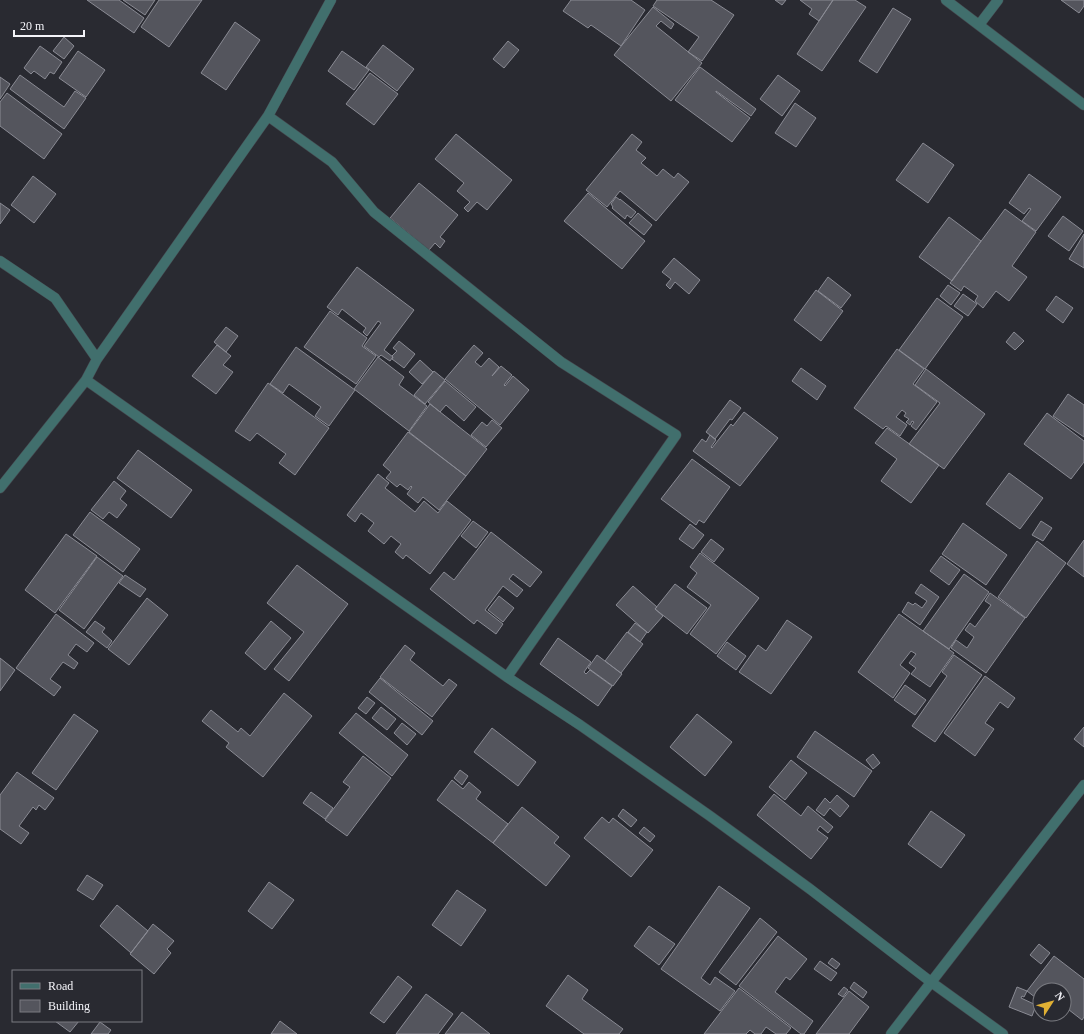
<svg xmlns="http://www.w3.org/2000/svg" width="1084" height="1034" font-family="'Times New Roman',serif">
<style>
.building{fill:#54555d;stroke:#8a8b94}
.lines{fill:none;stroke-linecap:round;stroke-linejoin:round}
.minor-casing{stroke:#45464d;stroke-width:11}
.minor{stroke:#416f6d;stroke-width:10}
</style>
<rect width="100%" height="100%" fill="#292a31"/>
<path class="building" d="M87,0H119L144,18L134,33Z
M123,0H155L145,15Z
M159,0H202L169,47L141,27Z
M571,0H631L645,10L621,46L591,25L588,28L563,11Z
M657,0H711L734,15L702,61L688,52L699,37L653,6Z
M775,0H786L782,5Z
M800,0H833L819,21L809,14L812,9Z
M833,0H855L866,7L822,71L797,54Z
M1061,0H1084V6L1079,13Z
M653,7L674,24L671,29L661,21L656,26L702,63L671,101L614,55Z
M893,8L911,19L877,73L859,61Z
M235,22L260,40L226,90L201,73Z
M64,37L74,46L64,59L53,51Z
M508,41L519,50L504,68L493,59Z
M383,45L414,69L397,91L366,67Z
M40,46L62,62L54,74L50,72L45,79L34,71L31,74L24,68Z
M78,51L105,70L86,97L59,78Z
M342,51L369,70L354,90L328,71Z
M700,67L756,109L751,116L716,91V92L750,118L732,142L675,100Z
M370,73L398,94L374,125L346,104Z
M20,75L64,107L75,91L86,98L64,129L10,89Z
M778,75L800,91L782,116L760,99Z
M0,77L10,84L0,99Z
M7,93L62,134L44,159L0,126V102Z
M795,103L816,118L796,147L775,133Z
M456,134L512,180L487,210L477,202L468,212L464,208L470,202L457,191L464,183L435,159Z
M632,134L642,142L636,150L646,158L641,163L657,176L663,169L674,178L678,173L689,182L656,221L620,191L607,207L586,190Z
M923,143L954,165L928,203L896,180Z
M1029,174L1061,197L1036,231L1022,221L1031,209L1029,208L1024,214L1009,203Z
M33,176L56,194L34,223L11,205Z
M419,183L458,215L440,237L445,241L440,248L435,243L429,250L390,218Z
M588,193L645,241L622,269L564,221Z
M616,197L620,200V199L636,212L631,218L627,215L625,219L612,208L613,207L611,204Z
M0,203L10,210L0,224Z
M1005,209L1036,232L1012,266L1027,277L1009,301L996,291L983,308L975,301L978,296L964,286L961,291L950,283Z
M638,213L652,225L644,235L629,223Z
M1063,216L1083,231L1069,251L1048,236Z
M949,217L981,241L952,281L919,257Z
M1084,234V268L1069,259Z
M674,258L700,280L689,294L675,282L670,289L666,285L671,279L662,272Z
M357,267L414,310L384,350L393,357L390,361L381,355L379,357L364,346L381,323L378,321L367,336L363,332L366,328L342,309L338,315L327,307Z
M828,277L851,295L841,308L818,291Z
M948,285L960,293L951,305L940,296Z
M816,290L843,311L821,341L794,320Z
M963,294L977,304L968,316L954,306Z
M1056,296L1073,308L1063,323L1046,310Z
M937,298L963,317L925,369L899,350Z
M330,311L367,338L362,346L376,356L356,384L304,347Z
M226,327L238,336L226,352L214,342Z
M1014,332L1024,341L1015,350L1006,342Z
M399,341L415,354L404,368L392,359L393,357L392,356L397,351L393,348Z
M217,345L231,356L223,365L233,372L216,394L192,376Z
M474,345L483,353L475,362L481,367L489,358L499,367L492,376L501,366L512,375L504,385L505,386L513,376L529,390L500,425L445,379Z
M296,347L355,390L329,426L315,416L321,407L289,384L283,393L270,384Z
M897,349L924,369L913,384L937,402L916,430L911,426L914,422L912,421L910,425L906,422L909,419L904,416L906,413L902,410L896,417L907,425L900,436L886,426L883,429L854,408Z
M378,357L404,377L399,385L427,406L409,431L354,389Z
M420,360L433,372L422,384L409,372Z
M801,368L826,386L817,400L792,381Z
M926,369L985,414L944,469L909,444L940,403L915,385Z
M434,371L445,380L425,404L414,395Z
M445,381L476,407L464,421L446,405L440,412L428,402Z
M268,383L329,428L295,475L279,463L286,454L257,433L250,441L235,431Z
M1068,394L1084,405V437L1053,416Z
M730,400L741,408L732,420L730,419L715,439L706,432Z
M430,404L487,449L466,476L409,432Z
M744,412L778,438L740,486L693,451L702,439L706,442L710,435L716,440L711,447L712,448L731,424L733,426Z
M1047,413L1084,441V462L1071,479L1024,444Z
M492,420L502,428L486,447L471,435L482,422L487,426Z
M887,428L939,465L911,503L881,481L897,459L875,443Z
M408,432L466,476L439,510L423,497L418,503L407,494L412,487L411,486L408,490L400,484L397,487L386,478L391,472L383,465Z
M138,450L192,490L171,518L117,478Z
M692,459L730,487L704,523L699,520L696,525L661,499Z
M1009,473L1043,498L1020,529L986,504Z
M378,474L389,483L385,488L415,512L424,501L438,513L447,501L471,520L430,574L406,555L403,559L395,552L401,544L391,536L384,544L368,531L374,523L361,513L355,522L347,515Z
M114,481L126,491L120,499L127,505L117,518L109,512L103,519L91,510Z
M90,512L140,549L123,572L73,535Z
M473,521L488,532L476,548L461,536Z
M1041,521L1052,528L1043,541L1032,535Z
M963,523L1007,555L986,585L942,554Z
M690,524L704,535L693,549L679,539Z
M491,532L542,572L530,587L513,574L509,579L523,590L517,597L503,586L485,610L503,624L496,634L477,620L474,624L430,589L444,572L454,580Z
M66,534L97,556L55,613L25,590Z
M711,539L724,549L714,562L701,552Z
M1084,540V577L1067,564Z
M1037,541L1066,563L1026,618L998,597Z
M700,553L759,598L716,654L690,634L711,605L687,587L697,573L690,567Z
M941,556L960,570L949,585L930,571Z
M97,557L123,576L84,629L59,610Z
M297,565L348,604L289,681L274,669L304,632L267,603Z
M964,574L989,592L949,649L923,631Z
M125,575L146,589L140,597L119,583Z
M675,584L707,608L687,634L655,609Z
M921,584L939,597L920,625L902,612L908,602L913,605L915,603L922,608L927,601L915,593Z
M633,586L657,607L655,609L663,616L648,633L616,605Z
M990,593L1025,618L986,673L951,648L956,640L967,648L974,637L965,630L970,623L975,627L991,605L985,601Z
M499,596L514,608L503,622L488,610Z
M147,598L168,615L129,665L108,649Z
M56,614L94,643L87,652L76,644L68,655L78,663L74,669L63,662L50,679L61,687L54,696L16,668Z
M899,614L954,653L930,687L911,674L916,668L909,663L916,654L911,651L900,665L910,673L893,698L858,672Z
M787,620L812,637L771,694L739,672L758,645L766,651Z
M95,621L105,628L102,632L112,641L107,648L86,632Z
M271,621L291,638L265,670L245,653Z
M635,623L647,632L640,642L628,632Z
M627,632L643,644L621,673L605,661Z
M558,638L591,662L584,672L586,674L590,670L612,686L598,706L540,664Z
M727,642L746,656L736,670L717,656Z
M405,645L415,653L410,660L443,686L449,679L457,685L432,717L380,677Z
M597,655L622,674L613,686L588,668Z
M954,655L982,675L935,742L912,726L947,676L942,672Z
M0,658L15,670L0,691Z
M985,676L1015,698L1008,708L1000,702L985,723L994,729L975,756L944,733Z
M380,678L433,721L422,735L369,692Z
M905,685L926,700L915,715L894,700Z
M284,693L312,716L263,777L226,747L229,743L202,721L211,710L238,732L241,728L250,736Z
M367,697L375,703L366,714L358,708Z
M381,707L396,719L387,730L372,718Z
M356,713L408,755L392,776L339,733Z
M74,714L98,731L56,790L32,773Z
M697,714L732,742L705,776L670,747Z
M402,723L416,734L407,745L394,733Z
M1084,727V747L1074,739Z
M492,728L536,762L518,786L474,752Z
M815,731L872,771L854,797L797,757Z
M873,754L880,763L873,769L866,760Z
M363,756L391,778L347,836L325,820L350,787L343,782Z
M791,760L807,773L785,800L769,787Z
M460,770L468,776L462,785L454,778Z
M17,772L54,798L45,810L39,805L36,810L33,807L19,826L29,833L21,844L0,829V795Z
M452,780L463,789L469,782L481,792L476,799L508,824L493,843L437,800Z
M311,792L333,808L325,819L303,803Z
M774,794L801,816L808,806L833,827L828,833L820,826L817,830L828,838L811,859L757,815Z
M837,795L849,806L840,817L830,808L824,816L816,810L825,798L830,803Z
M522,807L559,837L554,843L570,856L546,886L493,843Z
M623,809L637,820L631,827L618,816Z
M931,811L965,835L941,868L908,844Z
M602,817L609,823L613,818L653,850L631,877L584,838Z
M644,827L655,836L650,842L639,833Z
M87,875L103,885L93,900L77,890Z
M269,882L294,900L272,929L248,911Z
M719,886L750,908L701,978L710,985L715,977L735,991L720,1011L661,969Z
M457,890L486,910L461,946L432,925Z
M117,905L148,931L131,953L100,926Z
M760,918L777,932L736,985L719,972Z
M153,924L174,941L167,949L171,953L154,974L130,954Z
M649,926L675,944L659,965L634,946Z
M778,936L807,959L790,980L786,977L775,992L813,1021L804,1034H801L739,986Z
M1039,944L1050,953L1041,964L1030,955Z
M1054,956L1084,979V1017L1082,1020L1064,1006V990H1040V1001L1027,991Z
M832,958L840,964L836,969L828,963Z
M820,961L837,973L831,981L814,969Z
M568,975L588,990L582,999L623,1029L619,1034H584L546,1006Z
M398,976L412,987L384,1023L370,1013Z
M854,982L867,992L863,998L850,988Z
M844,987L848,990L843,997L838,994Z
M1017,987L1027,991L1024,997L1022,996L1021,998L1036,1005L1032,1016L1009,1007Z
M739,988L791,1028L786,1034H776L766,1027L761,1034H755L750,1030L746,1034H704Z
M849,991L869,1007L849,1034H816Z
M426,994L453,1014L438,1034H396Z
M462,1012L490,1034H445Z
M55,1021H79L70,1032Z
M280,1021L297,1034H271Z
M100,1022L111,1030L108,1034H91Z"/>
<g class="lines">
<g class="minor-casing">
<path id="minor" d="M946,0L1084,105
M979,25L998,0
M268,116L332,162L374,212L561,362L676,435L507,677
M0,261L55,298L97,359
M86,380L507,677L580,725L710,816L810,889L931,982L1003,1034
M0,488L86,380L97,359L268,116L331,0
M891,1034L1084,785"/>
</g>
<use href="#minor" class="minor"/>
</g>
<rect x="12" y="970" width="130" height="52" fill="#292a31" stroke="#7a7b81"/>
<rect x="20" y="983" width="20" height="6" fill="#416f6d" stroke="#7a7b81"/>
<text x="48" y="990" font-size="12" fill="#f4f4f9">Road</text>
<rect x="20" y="1000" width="20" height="12" fill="#54555d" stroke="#7a7b81"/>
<text x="48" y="1010" font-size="12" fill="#f4f4f9">Building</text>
<g transform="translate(1052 1002) rotate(54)"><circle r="19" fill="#292a31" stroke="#7a7b81"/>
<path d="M0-3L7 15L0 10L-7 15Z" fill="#e0b034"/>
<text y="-6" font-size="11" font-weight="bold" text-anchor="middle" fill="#f4f4f9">N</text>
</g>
<path d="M14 30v6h70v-6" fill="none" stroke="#f4f4f9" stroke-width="2"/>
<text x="20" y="30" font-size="12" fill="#f4f4f9" stroke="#292a31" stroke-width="3" paint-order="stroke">20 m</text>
</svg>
